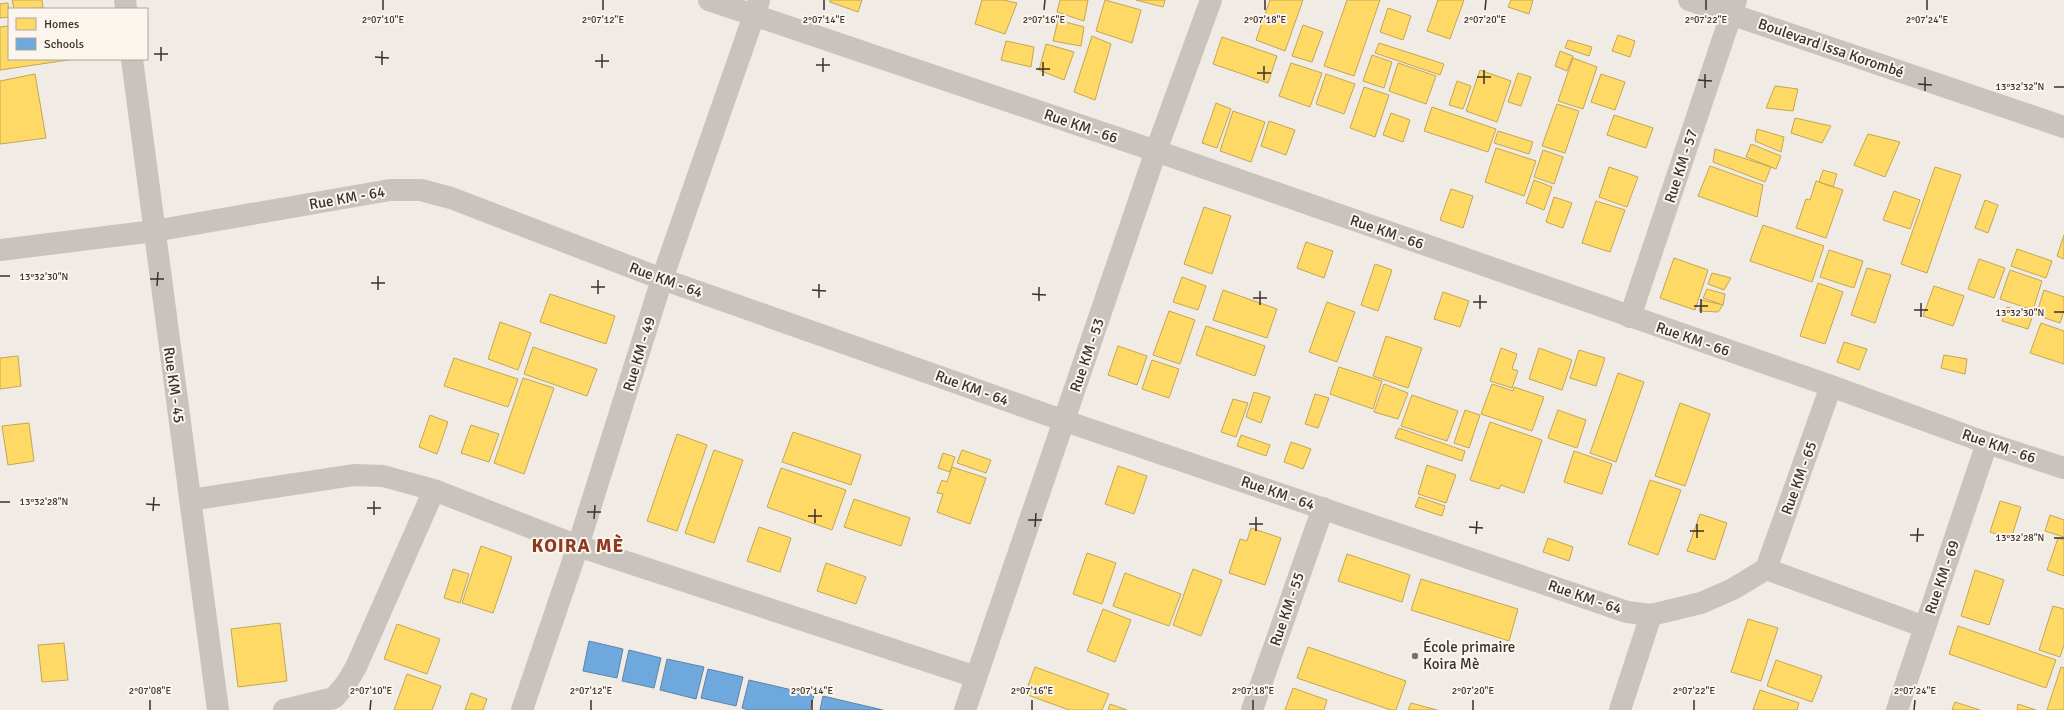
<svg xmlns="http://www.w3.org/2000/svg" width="2064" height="710" font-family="Signika,sans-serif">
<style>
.homes{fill:#ffd966;stroke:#c4a654}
.schools{fill:#6fa8dc;stroke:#5f84a7}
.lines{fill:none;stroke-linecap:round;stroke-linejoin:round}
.minor{stroke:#c9c3be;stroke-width:22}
.ticks{fill:none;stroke:#3b302b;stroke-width:1.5}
.poi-dot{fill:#7a716c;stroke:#fbf5ee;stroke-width:1.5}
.labels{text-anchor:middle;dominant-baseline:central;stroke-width:4;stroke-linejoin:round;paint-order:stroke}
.street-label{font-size:15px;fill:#3b302b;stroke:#fbf5ee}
.poi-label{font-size:15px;fill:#3b302b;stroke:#fbf5ee;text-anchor:start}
.district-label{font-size:19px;font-weight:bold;letter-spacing:1px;fill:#8c3b22;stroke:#fbf5ee}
.ticks-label{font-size:10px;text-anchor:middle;fill:#3b302b;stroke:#fbf5ee;stroke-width:4;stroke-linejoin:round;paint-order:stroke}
</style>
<rect width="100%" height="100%" fill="#f0ebe5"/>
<path class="homes" d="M12,0H42L43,8L14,9Z
M830,0H862L858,12L830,2Z
M982,0H1003L1017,3L1005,34L975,24Z
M1060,0H1088L1084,21L1057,12Z
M1105,0L1141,10L1132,43L1096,31Z
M1136,0H1165L1163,7Z
M1270,0H1303L1285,51L1256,40Z
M1347,0H1380L1354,76L1324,66Z
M1438,0H1464L1450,39L1427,31Z
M1511,0H1533L1529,14L1508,7Z
M8,3L9,17L0,18V4Z
M1388,8L1411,16L1403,40L1380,32Z
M1058,20L1084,27L1081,46L1053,41Z
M1303,25L1323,32L1312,62L1292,56Z
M9,26V59H75L0,70V27Z
M1618,35L1635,41L1630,57L1612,51Z
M1092,36L1111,44L1095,100L1074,92Z
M1222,37L1277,56L1268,83L1213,64Z
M1568,40L1592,47L1589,56L1565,48Z
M1006,41L1034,47L1031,67L1001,60Z
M1379,43L1444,64L1440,75L1375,53Z
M1046,44L1074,52L1064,80L1039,70Z
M1560,51L1573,56L1567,71L1555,66Z
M1372,55L1392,62L1384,88L1363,81Z
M1573,58L1597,67L1583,109L1558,101Z
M1291,63L1322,73L1310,107L1279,96Z
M1398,63L1436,76L1426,104L1389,91Z
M1480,70L1511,81L1497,122L1466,111Z
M1518,73L1531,77L1521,106L1508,102Z
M35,74L46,138L0,144V81Z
M1326,74L1355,84L1344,114L1316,104Z
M1601,74L1625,82L1615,110L1591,102Z
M1457,81L1471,86L1463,109L1449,105Z
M1775,86L1798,89L1793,111L1766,108Z
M1364,87L1389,95L1375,137L1350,128Z
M1216,103L1231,109L1217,148L1202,143Z
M1557,104L1579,111L1565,153L1542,146Z
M1432,107L1496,129L1488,152L1424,131Z
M1233,111L1265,122L1251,162L1220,151Z
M1391,113L1410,120L1403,142L1383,135Z
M1614,115L1653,128L1646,148L1607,135Z
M1795,118L1831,126L1822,143L1791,133Z
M1269,121L1295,130L1286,155L1261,146Z
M1757,129L1784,137L1781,152L1755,141Z
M1498,131L1533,142L1529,154L1494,143Z
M1868,134L1900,142L1885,177L1854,165Z
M1751,144L1781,156L1776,169L1746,157Z
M1496,148L1536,161L1524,196L1485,182Z
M1715,149L1771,167L1765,182L1713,162Z
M1543,150L1563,157L1554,184L1534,177Z
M1710,166L1763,185L1757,217L1698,196Z
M1609,167L1638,177L1627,207L1599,197Z
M1935,167L1961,175L1927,273L1901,264Z
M1823,170L1837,174L1833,187L1819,182Z
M1534,180L1552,187L1544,210L1526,203Z
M1816,181L1843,190L1826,238L1796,228L1806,199L1810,200Z
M1451,189L1473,196L1463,228L1440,220Z
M1894,191L1920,200L1910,229L1883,220Z
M1554,197L1572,203L1563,228L1546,222Z
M1985,200L1998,205L1988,233L1975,228Z
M1596,201L1625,210L1610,252L1582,243Z
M1204,207L1231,216L1212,274L1184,264Z
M1763,225L1824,246L1812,282L1750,261Z
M2064,235V259L2057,256Z
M1306,242L1333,251L1324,278L1297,268Z
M2017,249L2052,261L2046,278L2011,266Z
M1829,250L1863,261L1854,288L1820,277Z
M1674,258L1708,270L1695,310L1660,298Z
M1979,259L2005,268L1994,298L1968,289Z
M1375,264L1392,270L1378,311L1361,305Z
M1867,268L1891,275L1875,323L1851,315Z
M2010,270L2042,281L2033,310L2000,299Z
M1712,273L1731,278L1724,290L1708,284Z
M1182,277L1206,286L1198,310L1173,302Z
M1818,283L1843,292L1825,344L1800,336Z
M1934,286L1964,296L1953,326L1923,316Z
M1707,289L1725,294L1723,305L1703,298Z
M1223,290L1277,309L1267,338L1213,320Z
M2044,290L2064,297V311L2060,323L2036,315Z
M1443,292L1469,301L1460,327L1434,319Z
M550,294L615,316L606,344L540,322Z
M1702,300L1723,305L1718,312L1699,311Z
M1327,302L1355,312L1337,362L1309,352Z
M2007,307L2033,315L2028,329L2002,321Z
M1169,311L1195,320L1180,364L1153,355Z
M500,322L531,333L518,370L488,359Z
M2041,323L2064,331V364L2030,353Z
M1206,326L1265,346L1255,376L1196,355Z
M1386,336L1422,348L1408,388L1373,376Z
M1844,342L1867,349L1859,370L1837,362Z
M1118,346L1147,356L1137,385L1108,375Z
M533,347L597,369L587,396L524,374Z
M1501,348L1517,354L1512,369L1518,371L1512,388L1490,381Z
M1539,348L1572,360L1562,390L1529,379Z
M1579,350L1605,358L1596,386L1570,378Z
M1944,355L1967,359L1965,374L1941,368Z
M18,356L21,386L0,389V358Z
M454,358L518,379L508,407L444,386Z
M1152,360L1179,369L1169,398L1142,389Z
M1339,367L1382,381L1373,409L1330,394Z
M1618,373L1644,382L1616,462L1590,453Z
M523,378L554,388L524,474L494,463Z
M1384,384L1408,393L1398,419L1374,412Z
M1492,384L1513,391L1514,387L1544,397L1532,431L1481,414Z
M1254,392L1270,397L1261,423L1246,417Z
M1315,394L1329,398L1318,428L1305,424Z
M1412,395L1458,411L1447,441L1401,426Z
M1233,399L1248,403L1236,437L1221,432Z
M1680,403L1710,414L1685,486L1655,476Z
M1465,410L1480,415L1469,448L1454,443Z
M1558,410L1586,420L1577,448L1548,438Z
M430,415L448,422L437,454L419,447Z
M1490,422L1542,440L1524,493L1501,485L1499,489L1470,480Z
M29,423L34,461L8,465L2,426Z
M471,425L499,434L489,462L461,453Z
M1399,428L1465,451L1462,461L1395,438Z
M793,432L861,455L851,485L782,462Z
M677,434L707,445L677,531L647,521Z
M1241,435L1270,445L1266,456L1237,446Z
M1291,442L1311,449L1303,469L1284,462Z
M714,450L743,460L714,543L685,533Z
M962,450L991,460L986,473L957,463Z
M1574,451L1612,464L1602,494L1564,482Z
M943,453L955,457L950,472L938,468Z
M1427,465L1456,475L1446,503L1418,494Z
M1118,466L1147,476L1134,514L1105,504Z
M952,467L986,478L970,524L937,512L943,494L937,493L942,480L947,482Z
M781,468L846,490L832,530L767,507Z
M1650,480L1681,490L1658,555L1628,544Z
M1419,497L1445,506L1442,516L1415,507Z
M854,499L910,518L901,546L844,527Z
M2000,501L2021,507L2011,539L1990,532Z
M1700,514L1727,523L1715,560L1687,551Z
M2050,515L2064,520V537L2045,531Z
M759,527L791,538L780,572L747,561Z
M1251,528L1281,538L1265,585L1229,573L1240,539L1247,541Z
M1548,538L1573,547L1569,561L1543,552Z
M2058,538L2064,540V576L2047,570Z
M481,546L512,557L493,613L462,603Z
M1087,553L1116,563L1102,604L1073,594Z
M1347,554L1410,575L1402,602L1338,581Z
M826,563L866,577L856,604L817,591Z
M453,569L469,574L460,603L444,598Z
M1193,569L1222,580L1201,636L1173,625Z
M1975,570L2004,580L1989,625L1961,616Z
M1125,573L1181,594L1169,626L1113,606Z
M1421,579L1518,609L1509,641L1411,610Z
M2053,606L2064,609V645L2060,657L2039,650Z
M1103,609L1131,620L1115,662L1087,651Z
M1748,619L1778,628L1761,681L1731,672Z
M280,623L287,681L238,687L231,629Z
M397,624L440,639L427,674L384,659Z
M1958,626L2056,660L2046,688L1949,654Z
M64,643L68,680L42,682L38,645Z
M1308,647L1406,681L1396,710H1391L1297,678Z
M1776,660L1822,676L1812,702L1767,686Z
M1035,667L1109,694L1102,710H1069L1025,694Z
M2061,667L2064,668V710H2047Z
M407,674L441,686L432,710H394Z
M1293,688L1327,700L1324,710H1285Z
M1760,690L1799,703L1797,710H1753Z
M471,693L487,699L483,710H465Z
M1955,702L1980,710H1952Z
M1411,703L1437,710H1408Z
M1110,704L1127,710H1108Z
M2018,704L2036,710H2017Z"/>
<path class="schools" d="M589,641L623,649L617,678L583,671Z
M629,650L661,658L654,688L622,681Z
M667,659L704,667L696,699L660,690Z
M708,669L743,677L736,706L701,698Z
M749,680L814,695L810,710H749L742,708Z
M823,696L883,710H820Z"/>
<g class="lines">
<path class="minor" d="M125,0L126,9
M709,0L1156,151L1831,386L1987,443L2064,468
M1689,0L2064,127
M132,59L218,710
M0,250L154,231L390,190H421L451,198L662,279L1065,421L1627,612L1651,615L1701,603L1733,589L1766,569L1925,627
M1630,317L1736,0
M190,500L354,475L383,476L434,490L578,546L976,677
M1766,569L1831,386
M284,710L334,698L346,684L356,667L434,490
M522,710L578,546L662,279L759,1
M965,710L1156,151L1211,0
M1252,710L1323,508
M1620,710L1651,615
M1897,710L1987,443"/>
</g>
<path class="ticks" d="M383,10V0M603,10V0M824,10V0M1044,10L1045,0M1265,10V0M1485,10L1486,0M1706,10V0M1927,10V0M154,54H168M375,57L389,58M161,61V47M595,61H609M382,65V51M816,65H830M602,68V54M1036,69H1050M823,72V58M1257,73H1271M1043,76V62M1477,77H1491M1264,80V66M1698,80L1712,81M1484,84V70M1918,84L1932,85M2054,87H2064M1705,88V74M1925,91V77M0,276H10M150,279H164M371,283H385M157,286L158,272M591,287H605M378,290V276M812,290L826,291M598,294V280M1032,294L1046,295M819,298V284M1253,298H1267M1039,301V287M1473,302H1487M1260,305V291M1694,306H1708M1480,309V295M1914,310H1928M2054,312H2064M1701,313V299M1921,317V303M0,502H10M146,504L160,505M367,508H381M153,511L154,497M587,512H601M374,515V501M808,516H822M594,519L595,505M1028,520H1042M815,523V509M1249,524H1263M1035,527L1036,513M1469,527L1483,528M1256,531V517M1690,531H1704M1476,534L1477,521M1910,535H1924M1697,538V524M2054,538H2064M1917,542L1918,528M150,710V700M370,710L371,700M591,710V700M812,710V700M1032,710V700M1253,710V700M1473,710V700M1694,710V700M1914,710L1915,700"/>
<circle class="poi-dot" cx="1415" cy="656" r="4"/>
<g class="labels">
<g class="street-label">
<text transform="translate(1831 48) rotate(19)">Boulevard Issa Korombé</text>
<text transform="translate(1081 126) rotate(19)">Rue KM - 66</text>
<text transform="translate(1681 166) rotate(-72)">Rue KM - 57</text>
<text transform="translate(347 198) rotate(-10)">Rue KM - 64</text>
<text transform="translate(1387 232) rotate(19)">Rue KM - 66</text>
<text transform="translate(666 280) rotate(20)">Rue KM - 64</text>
<text transform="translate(1693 339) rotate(19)">Rue KM - 66</text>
<text transform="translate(639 354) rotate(-73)">Rue KM - 49</text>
<text transform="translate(1087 355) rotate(-71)">Rue KM - 53</text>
<text transform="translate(174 385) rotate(82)">Rue KM - 45</text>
<text transform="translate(972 388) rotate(20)">Rue KM - 64</text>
<text transform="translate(1999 446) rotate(19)">Rue KM - 66</text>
<text transform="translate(1799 478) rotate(-70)">Rue KM - 65</text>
<text transform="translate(1278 493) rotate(19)">Rue KM - 64</text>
<text transform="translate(1942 577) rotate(-71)">Rue KM - 69</text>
<text transform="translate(1585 597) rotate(19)">Rue KM - 64</text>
<text transform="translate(1287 609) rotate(-71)">Rue KM - 55</text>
</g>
<g class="poi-label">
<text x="1423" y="647">École primaire<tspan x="1423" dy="17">Koira Mè</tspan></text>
</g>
<g class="district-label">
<text x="578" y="546">KOIRA MÈ</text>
</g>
</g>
<g class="ticks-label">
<text x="383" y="23">2°07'10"E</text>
<text x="603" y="23">2°07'12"E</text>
<text x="824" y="23">2°07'14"E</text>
<text x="1044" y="23">2°07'16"E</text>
<text x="1265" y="23">2°07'18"E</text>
<text x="1485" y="23">2°07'20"E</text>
<text x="1706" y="23">2°07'22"E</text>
<text x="1927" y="23">2°07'24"E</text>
<text x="2020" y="90">13°32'32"N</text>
<text x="44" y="280">13°32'30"N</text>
<text x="2020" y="316">13°32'30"N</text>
<text x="44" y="505">13°32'28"N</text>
<text x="2020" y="541">13°32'28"N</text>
<text x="150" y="694">2°07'08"E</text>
<text x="371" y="694">2°07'10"E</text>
<text x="591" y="694">2°07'12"E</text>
<text x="812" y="694">2°07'14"E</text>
<text x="1032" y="694">2°07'16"E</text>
<text x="1253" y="694">2°07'18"E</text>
<text x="1473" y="694">2°07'20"E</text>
<text x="1694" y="694">2°07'22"E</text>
<text x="1915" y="694">2°07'24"E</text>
</g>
<rect x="8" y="8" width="140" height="52" fill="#fbf5ee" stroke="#aea6a0"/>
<rect x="16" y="18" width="20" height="12" fill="#ffd966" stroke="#aea6a0"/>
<text x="44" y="28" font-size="12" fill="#3b302b">Homes</text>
<rect x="16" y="38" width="20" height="12" fill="#6fa8dc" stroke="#aea6a0"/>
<text x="44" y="48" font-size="12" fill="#3b302b">Schools</text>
</svg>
